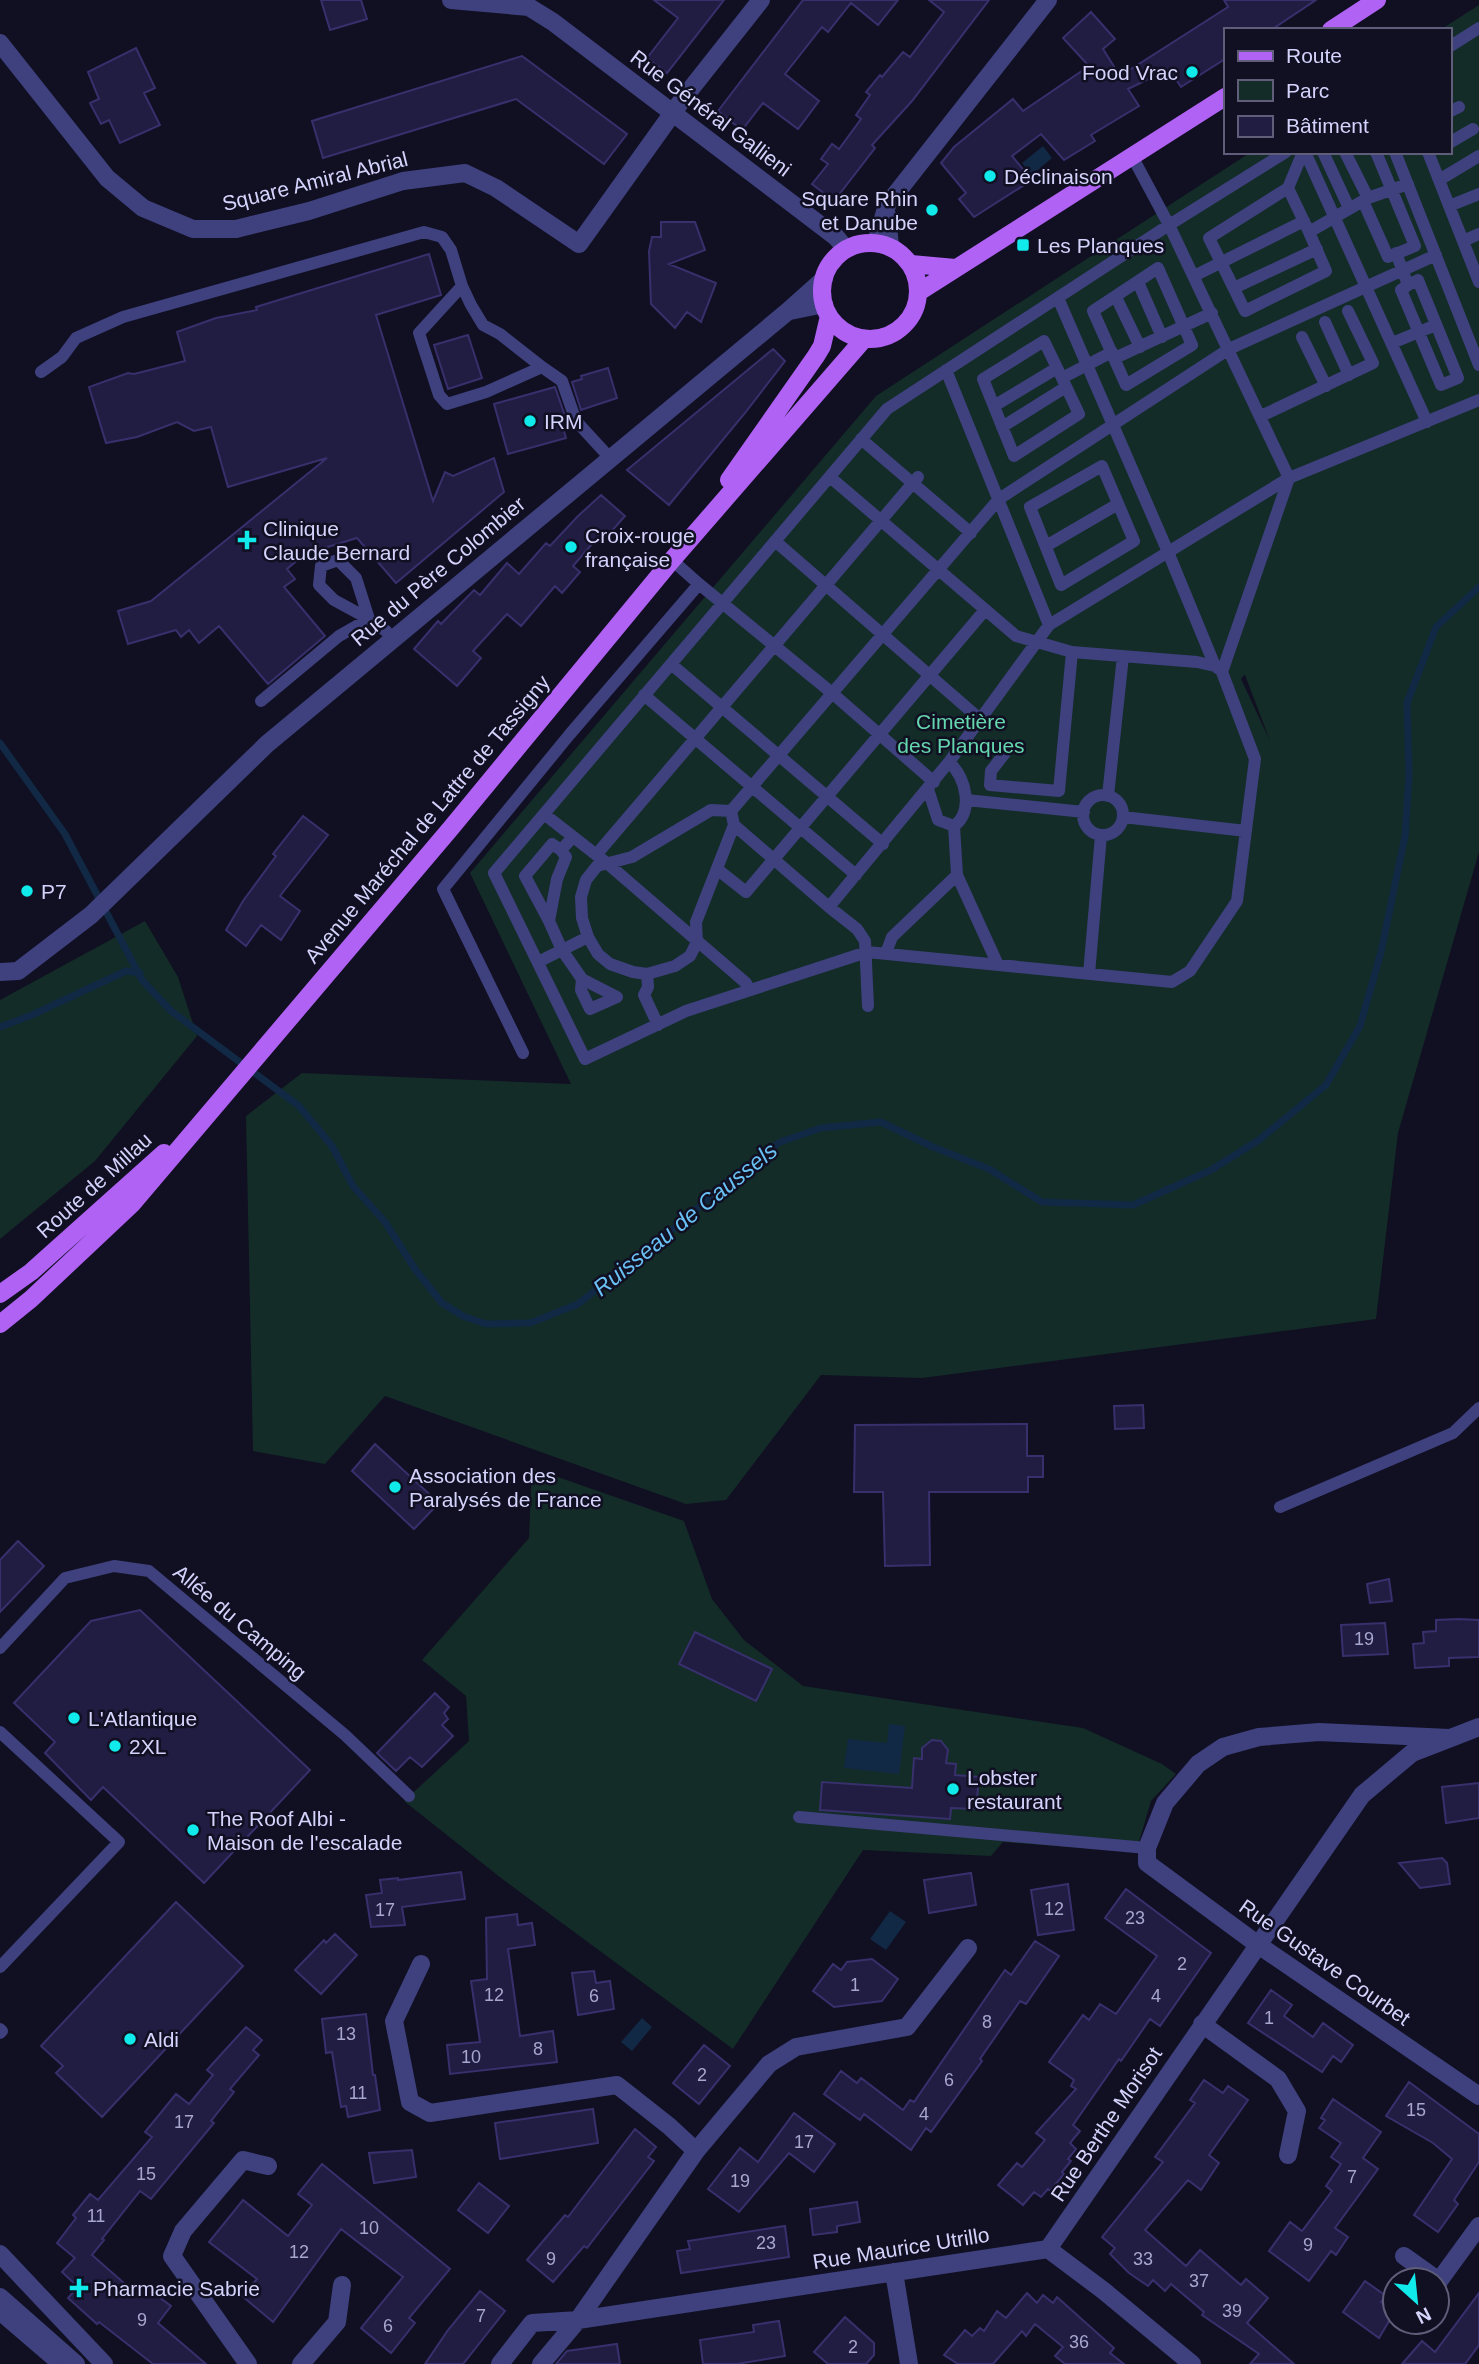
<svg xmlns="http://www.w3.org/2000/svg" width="1479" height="2364" font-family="Helvetica,sans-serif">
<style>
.green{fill:#132c28;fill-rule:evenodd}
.water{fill:#112944}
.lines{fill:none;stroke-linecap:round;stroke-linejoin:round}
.stream{stroke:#112944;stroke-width:7}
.building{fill:#211d42;stroke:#37306c;stroke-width:2}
.lane{stroke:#3e417e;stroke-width:12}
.street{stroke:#3e417e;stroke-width:18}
.primary{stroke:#b062f4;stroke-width:18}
.poi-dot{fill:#10eaeb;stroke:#110f22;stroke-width:2.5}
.labels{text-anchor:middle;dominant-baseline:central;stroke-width:5;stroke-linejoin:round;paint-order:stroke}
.number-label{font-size:18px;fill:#a7a6ce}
.poi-label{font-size:21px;fill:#d4d3fc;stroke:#110f22;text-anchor:start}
.street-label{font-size:21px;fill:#d4d3fc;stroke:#110f22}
.park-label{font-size:21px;fill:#65d7af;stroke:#110f22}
.water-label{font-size:23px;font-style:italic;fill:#69c1f5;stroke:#110f22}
</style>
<rect width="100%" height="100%" fill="#110f22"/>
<path class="green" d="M1479,5V852L1398,1133L1376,1319L922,1378L821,1375L726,1500L686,1504L385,1396L325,1464L253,1451L246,1116L302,1073L571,1084L470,873L876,396L1251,152H1449V30H1440ZM1244,675H1245L1270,741L1241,679Z
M145,921L178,977L197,1036L95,1161L0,1239V1000Z
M532,1468L684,1521L712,1599L744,1640L803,1686L1083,1728L1162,1764L1176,1774L1151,1801L1136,1852L1003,1842L991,1856L863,1850L733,2049L501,1878L404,1801L469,1741L466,1696L422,1660L529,1538Z"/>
<path class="water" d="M1043,146L1052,158L1032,175L1022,163Z
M889,1724L905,1726L899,1774L844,1768L848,1739L887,1743Z
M890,1911L906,1922L886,1950L870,1939Z
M642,2018L652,2027L632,2051L621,2042Z"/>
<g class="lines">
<path class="stream" d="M0,743L65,834L142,980L171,1011L299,1106L332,1146L353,1186L385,1222L415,1269L442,1303L463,1316L486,1324L530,1323L578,1304L688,1217L726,1182L780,1142L821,1128L881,1122L933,1147L989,1169L1042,1202L1133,1205L1211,1170L1259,1140L1326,1085L1360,1026L1381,952L1405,836L1409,775L1407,703L1436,627L1479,587
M0,1027L32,1015L126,971L140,973"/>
</g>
<path class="building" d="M321,0H361L367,19L330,30Z
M654,0H724L667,73L647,58L678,18Z
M803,0H898L878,25L851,3L828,32L822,27L785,74L819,101L798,129L763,103L742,130L718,111Z
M929,0H989L912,101L872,145L875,148L834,201L812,184L828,164L821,159L832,144L839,149L861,119L856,115L870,95L866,92L880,75L882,77L903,52L910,57L944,12Z
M1224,0H1316L1271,30H1225V59L1181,87L1169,69L1128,89L1139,106L1091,135L1095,141L1064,160L1041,134L1012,156L1032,180L974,217L959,199L966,193L941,163L954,147L1013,99L1023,111L1089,66L1063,38L1091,12L1115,39L1103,49L1120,76L1228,7Z
M136,48L155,88L144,93L160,125L120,143L109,120L101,124L90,103L99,99L88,72Z
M522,56L627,134L604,164L516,99L323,158L312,121Z
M661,222H695L705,250L669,264L716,283L701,322L687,312L675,328L651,304L649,251L652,237H661Z
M429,254L441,295L376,315L433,501L445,472L453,476L494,458L504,492L396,583L357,538L305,554L287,569L295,579L284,587L325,636L268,684L219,626L199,643L189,630L181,637L176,630L128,644L118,611L151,601L327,458L228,487L211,427L194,431L177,422L137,437L106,443L89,387L128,373L134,374L185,361L177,332L216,318L257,310L256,307Z
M468,335L482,378L448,389L434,345Z
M773,349L785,361L745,413L669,505L627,470Z
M608,368L617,398L581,410L572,382L582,379L581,376Z
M555,387L565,416L560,417L566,438L508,454L494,404Z
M601,495L625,516L602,542L598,537L573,566L580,572L562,593L555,586L521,626L507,614L473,651L481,658L457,686L414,649L438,621L441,624L474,590L480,595L507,563L519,574L546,543L550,546L578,516Z
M303,816L328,835L280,896L300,911L281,940L261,925L246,946L226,930L243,901L276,856L273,854Z
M1143,1405L1144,1428L1115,1429L1114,1406Z
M1027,1424V1456H1043V1477H1028V1492H929L930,1565L885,1566L883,1492H854L855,1425Z
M375,1444L439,1503L414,1529L352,1471Z
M18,1541L44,1566L0,1612V1560Z
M1389,1579L1392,1601L1370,1603L1367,1584Z
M140,1610L310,1770L204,1883L103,1787L91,1800L45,1753L55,1742L14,1703L91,1621Z
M1459,1619L1479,1620V1657L1449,1658V1666L1415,1668L1413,1644L1424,1643L1423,1632L1436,1631V1620Z
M1385,1623L1388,1654L1343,1656L1341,1625Z
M695,1632L772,1669L756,1701L679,1664Z
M435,1693L449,1707L444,1713L448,1719L442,1725L453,1736L422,1767L410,1757L396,1771L377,1753Z
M932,1740L941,1741L948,1750L946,1763L956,1764L955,1775L979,1777L976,1809L951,1808L950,1819L820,1810L822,1782L912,1788L914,1758L922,1759V1748Z
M1479,1783V1818L1446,1823L1442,1787Z
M1442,1858L1447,1863L1450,1884L1420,1888L1399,1863Z
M461,1872L465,1899L402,1907L405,1925L371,1927L366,1895L382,1893L380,1880L398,1878V1880Z
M971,1873L976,1905L929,1913L924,1880Z
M1068,1884L1074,1930L1038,1935L1031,1890Z
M1126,1889L1211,1953L1160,2026L1150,2019L1121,2061L1119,2059L1073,2125L1080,2131L1070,2143L1076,2149L1068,2159L1071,2161L1062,2172L1064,2174L1050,2191L1048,2189L1041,2197L1034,2192L1023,2205L998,2185L1017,2163L1022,2167L1045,2140L1036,2133L1076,2089L1071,2086L1074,2080L1049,2062L1083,2015L1089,2020L1100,2004L1116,2014L1157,1956L1105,1918Z
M176,1902L243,1966L102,2117L56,2073L63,2066L41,2046Z
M517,1914L518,1925L532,1923L535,1945L508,1949L520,2036L553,2031L557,2062L450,2074L447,2045L480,2042L471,1981L487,1979L486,1918Z
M335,1934L357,1955L321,1994L295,1970L324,1940L326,1943Z
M1035,1941L1059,1956L1026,2004L1020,2001L980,2059L982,2061L931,2132L926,2128L911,2150L864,2114L860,2120L824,2094L841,2071L857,2083L861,2078L903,2110L910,2100L914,2102L1005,1970L1011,1975Z
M872,1959L898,1979L882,2001L834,2007L813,1991L833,1964L841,1970L847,1962Z
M594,1971L596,1983L610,1981L614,2009L578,2015L572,1973Z
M1271,1990L1292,2005L1284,2016L1313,2037L1323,2023L1353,2045L1341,2062L1333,2056L1322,2072L1248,2023Z
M366,2014L373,2075H375L380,2110L348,2117L346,2106L341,2107L332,2052L326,2053L322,2019Z
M246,2027L262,2040L253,2050L259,2055L230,2089L234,2092L211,2121L214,2123L151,2199L140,2191L102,2239L104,2240L92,2255L141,2298L148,2289L171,2306L158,2323L206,2364H153L99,2322L97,2324L68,2298L78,2287L62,2272L75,2258L57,2243L76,2218L73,2215L90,2194L98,2200L152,2137L145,2132L176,2094L189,2104L213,2075L207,2070Z
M704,2045L730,2066L699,2104L673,2083Z
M1204,2080L1223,2093L1228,2086L1248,2100L1209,2155L1219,2163L1201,2190L1188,2180L1145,2230L1186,2266L1200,2250L1241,2285L1246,2279L1268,2298L1247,2323L1294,2364H1250L1259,2354L1202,2315L1204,2312L1171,2284L1165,2291L1153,2280L1148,2286L1129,2273L1110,2254L1115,2248L1102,2237L1163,2162L1155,2157L1195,2103L1190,2100Z
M1409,2082L1479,2134V2162L1454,2200L1458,2204L1438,2232L1414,2215L1452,2159L1433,2143L1386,2116Z
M1333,2099L1381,2132L1363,2158L1378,2169L1335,2228L1348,2237L1336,2255L1331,2251L1309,2281L1269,2251L1290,2222L1302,2231L1332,2191L1326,2186L1341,2164L1331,2157L1341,2143L1319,2128L1325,2120L1321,2118Z
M593,2109L598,2143L500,2159L495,2123Z
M794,2113L835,2144L814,2172L789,2153L739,2212L708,2189L740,2148L758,2162Z
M635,2129L656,2147L648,2157L654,2161L587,2248L584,2246L553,2282L527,2260L565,2215L568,2217Z
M412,2150L416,2177L374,2183L369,2153Z
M322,2164L450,2269L409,2318L415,2323L391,2353L361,2328L403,2277L341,2229L273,2322L242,2296L257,2279L209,2242L243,2200L288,2236L312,2205L298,2194Z
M479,2183L509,2206L488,2233L458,2210Z
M857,2202L860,2222L837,2226V2232L813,2235L810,2209Z
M785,2226L789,2257L681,2273L677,2251L690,2249L688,2241Z
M1365,2281L1386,2296L1381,2302L1395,2311L1379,2338L1343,2312Z
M480,2291L505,2311L463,2364H425L448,2330Z
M1027,2293L1037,2303L1043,2295L1053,2303L1057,2297L1114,2348L1110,2353L1124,2364H1065L1055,2356L1063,2347L1035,2324L1026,2336L1022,2331L993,2364H958L944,2355L965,2330L972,2336L980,2328L984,2331L997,2311L1006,2318Z
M1479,2293V2345L1465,2364H1402L1422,2341L1435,2352Z
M845,2317L874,2343V2355L866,2364H828L814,2352Z
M779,2321L785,2356L737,2364H703L700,2340L754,2332L753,2325Z
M617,2344L620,2364H556L567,2351Z"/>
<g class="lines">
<path class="lane" d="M1449,47L1479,28
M1449,112L1459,107
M1449,143L1473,129
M1286,152L1169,225L887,409L494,873L585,1059L686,1011L867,952L1172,982L1190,971L1237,901L1255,759L1222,672L1289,478L1479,400
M1303,152L1288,188L1309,232L1368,198L1408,184
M1305,152L1427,422
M1323,152L1349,208
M1345,152L1368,198
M1395,152L1479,365
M1428,152L1479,282
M1439,180L1479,156
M1288,188L1209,238L1245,311L1326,271L1309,232
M1363,201L1388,257L1415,246L1376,152
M1449,206L1479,194
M1463,241L1479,234
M1396,253L1408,285L1401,290L1441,385L1458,378L1418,280L1408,285
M1158,268L1192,345L1126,385L1093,311Z
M1194,276L1304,221
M1138,282L1162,337
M462,286L471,305L483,325L500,334L542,367
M1234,288L1317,249
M1116,297L1140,347
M1058,298L1168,552L1215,666L1219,669
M1325,322L1349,375
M1302,337L1326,386
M1392,343L1436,325
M1115,358L1212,313
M946,370L1049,625
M41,372L62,357L76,338L123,317L424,232L442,237L451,250L462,286L419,333L439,395L447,404L486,392L542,367L562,381L576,421L610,458
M1062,378L1044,341L983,379L1014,456L1079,414L1062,378L1112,352
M994,406L1057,368
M1261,416L1373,363L1348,311
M1002,427L1066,387
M861,439L971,533
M1102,466L1134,541L1061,585L1030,507Z
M830,477L1016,636L1072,652L1197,662L1215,666
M775,541L981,720
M1046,546L1118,504
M338,560L356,578L369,619L334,600L319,585L321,566Z
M699,584L832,693L934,782
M671,664L883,844
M644,695L856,875
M261,701L339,636L369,619L386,631L393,639
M1005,753L991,771L990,785L1059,791L1072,652
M928,789L938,820L954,826C974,811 966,778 949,762
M1083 815a20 20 0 1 1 40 0a20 20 0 1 1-40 0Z
M1108,796L1123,656
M966,800L1084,812
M731,811L711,810L632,857L597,866L586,880L581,897L582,918L588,937L598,954L610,964L633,972L647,974L675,966L690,956L697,942L696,922L734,825L731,811L999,499L1229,349L1436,255
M544,814L608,864L746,983L749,990
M1123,817L1246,831
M734,825L829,907L949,762L1049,625L1289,478L1169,225L1132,156
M954,826L957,875L998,965
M573,837L561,850L566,857L557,879L549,921L562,950L582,979L617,997L590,1009L581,990L582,979
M596,855L918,477
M717,869L746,892L985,610
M829,907L857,929L865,941L868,1006
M549,921L525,876L552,844L561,850
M886,953L892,937L957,875
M538,962L588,937
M647,974L648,987L644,995L658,1025
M1089,974L1101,835
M523,1053L443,889L570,734L699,584L672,560
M1280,1507L1453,1433L1479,1408
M0,1648L65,1578L114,1566L149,1571L345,1735L409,1796
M0,1732L119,1842L0,1967
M799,1817L1147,1848
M0,2029L2,2031L0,2033
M0,2315L57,2364"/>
<path class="street" d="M451,0L529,7L553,22L836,237L846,249
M0,43L107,178L143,208L193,229H236L309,211L403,181L465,173L496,188L579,244L682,100L761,0
M887,215L890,246
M876,242L887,205L1048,0
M790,311L824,304
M0,972L18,971L91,915L267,744L787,312L824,279
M1449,1738L1319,1732L1259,1737L1223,1747L1198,1764L1165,1803L1147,1848V1863L1257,1944L1479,2096
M421,1964L394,2021L410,2102L430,2113L617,2085L669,2126L696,2151
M1202,2024L1278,2079L1297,2111L1288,2155
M1048,2249L1362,1795L1412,1753L1479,1727
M0,2254L104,2364
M1404,2256L1439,2281L1479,2226
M894,2272L909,2364
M0,2297L76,2364
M248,2364L172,2256L183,2231L243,2160L268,2166
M301,2364L337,2322L342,2285
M500,2364L532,2323L578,2320L1048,2249L1104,2291L1192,2364
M541,2364L578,2320L696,2151L769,2064L796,2047L907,2027L968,1948"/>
<path class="primary" d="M1331,30L1377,0
M822 291a48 48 0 1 1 96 0a48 48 0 1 1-96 0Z
M911,264L955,268
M919,292L1225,97
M729,480L816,356L822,346L829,316
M0,1294L31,1272L164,1153
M0,1324L31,1299L132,1204L451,828L672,560L864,339"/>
</g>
<g class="poi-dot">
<circle cx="1192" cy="72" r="7"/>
<circle cx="990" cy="176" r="7"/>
<circle cx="932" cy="210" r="7"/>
<rect x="1016" y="238" width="14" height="14" rx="3.5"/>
<circle cx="530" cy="421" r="7"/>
<path d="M243.5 529.5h7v7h7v7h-7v7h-7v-7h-7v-7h7z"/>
<circle cx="571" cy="547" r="7"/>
<circle cx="27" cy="891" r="7"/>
<circle cx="395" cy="1487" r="7"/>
<circle cx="74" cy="1718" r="7"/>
<circle cx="115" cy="1746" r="7"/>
<circle cx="953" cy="1789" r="7"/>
<circle cx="193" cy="1830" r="7"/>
<circle cx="130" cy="2039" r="7"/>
<path d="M75.5 2277.5h7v7h7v7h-7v7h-7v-7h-7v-7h7z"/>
</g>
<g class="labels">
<g class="number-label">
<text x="1364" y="1639">19</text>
<text x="1054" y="1909">12</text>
<text x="385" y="1910">17</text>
<text x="1135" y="1918">23</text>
<text x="1182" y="1964">2</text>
<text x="855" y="1985">1</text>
<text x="494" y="1995">12</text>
<text x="594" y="1996">6</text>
<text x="1156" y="1996">4</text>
<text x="1269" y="2018">1</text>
<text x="987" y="2022">8</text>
<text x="346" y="2034">13</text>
<text x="538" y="2049">8</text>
<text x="471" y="2057">10</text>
<text x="702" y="2075">2</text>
<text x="949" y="2080">6</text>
<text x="358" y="2093">11</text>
<text x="1416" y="2110">15</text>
<text x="924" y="2114">4</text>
<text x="184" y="2122">17</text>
<text x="804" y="2142">17</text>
<text x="146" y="2174">15</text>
<text x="1352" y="2177">7</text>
<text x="740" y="2181">19</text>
<text x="96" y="2216">11</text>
<text x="369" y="2228">10</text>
<text x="766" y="2243">23</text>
<text x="1308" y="2245">9</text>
<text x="299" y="2252">12</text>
<text x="551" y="2259">9</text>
<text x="1143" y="2259">33</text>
<text x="1199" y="2281">37</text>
<text x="1232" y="2311">39</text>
<text x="481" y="2316">7</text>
<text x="142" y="2320">9</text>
<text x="388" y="2326">6</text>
<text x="1079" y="2342">36</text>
<text x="853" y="2347">2</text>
</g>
<g class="poi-label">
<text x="1178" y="72" text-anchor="end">Food Vrac</text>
<text x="1004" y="176">Déclinaison</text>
<text x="918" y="198" text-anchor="end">Square Rhin<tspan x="918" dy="24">et Danube</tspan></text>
<text x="1037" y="245">Les Planques</text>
<text x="544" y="421">IRM</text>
<text x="263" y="528">Clinique<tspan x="263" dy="24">Claude Bernard</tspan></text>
<text x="585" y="535">Croix-rouge<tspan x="585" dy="24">française</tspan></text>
<text x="41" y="891">P7</text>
<text x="409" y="1475">Association des<tspan x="409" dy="24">Paralysés de France</tspan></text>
<text x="88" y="1718">L'Atlantique</text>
<text x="129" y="1746">2XL</text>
<text x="967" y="1777">Lobster<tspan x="967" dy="24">restaurant</tspan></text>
<text x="207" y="1818">The Roof Albi -<tspan x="207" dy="24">Maison de l'escalade</tspan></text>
<text x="144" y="2039">Aldi</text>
<text x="93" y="2288">Pharmacie Sabrie</text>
</g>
<g class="street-label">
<text transform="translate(711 113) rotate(37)">Rue Général Gallieni</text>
<text transform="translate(315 181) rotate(-14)">Square Amiral Abrial</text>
<text transform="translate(438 571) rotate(-40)">Rue du Père Colombier</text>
<text transform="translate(427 819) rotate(-50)">Avenue Maréchal de Lattre de Tassigny</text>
<text transform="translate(94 1185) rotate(-42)">Route de Millau</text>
<text transform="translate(240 1622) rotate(40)">Allée du Camping</text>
<text transform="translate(1325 1962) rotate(35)">Rue Gustave Courbet</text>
<text transform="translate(1106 2124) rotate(-56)">Rue Berthe Morisot</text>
<text transform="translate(901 2248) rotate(-9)">Rue Maurice Utrillo</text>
</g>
<g class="park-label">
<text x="961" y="721">Cimetière<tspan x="961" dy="24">des Planques</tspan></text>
</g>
<g class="water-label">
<text transform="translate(685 1219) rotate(-39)">Ruisseau de Caussels</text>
</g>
</g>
<rect x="1224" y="28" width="228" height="126" fill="#110f22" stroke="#5f5d79" stroke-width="2"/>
<rect x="1238" y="51" width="35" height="10" fill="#b062f4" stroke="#5f5d79" stroke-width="2"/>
<text x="1286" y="63" font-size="21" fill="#d4d3fc">Route</text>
<rect x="1238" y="80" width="35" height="21" fill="#132c28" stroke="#5f5d79" stroke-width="2"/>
<text x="1286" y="98" font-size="21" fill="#d4d3fc">Parc</text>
<rect x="1238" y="116" width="35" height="21" fill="#211d42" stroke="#5f5d79" stroke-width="2"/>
<text x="1286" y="133" font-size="21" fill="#d4d3fc">Bâtiment</text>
<g transform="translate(1416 2301) rotate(153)"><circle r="33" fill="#110f22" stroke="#5f5d79" stroke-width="2"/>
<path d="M0-5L12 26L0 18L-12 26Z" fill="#10eaeb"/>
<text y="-10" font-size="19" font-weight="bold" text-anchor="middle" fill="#d4d3fc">N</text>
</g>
</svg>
